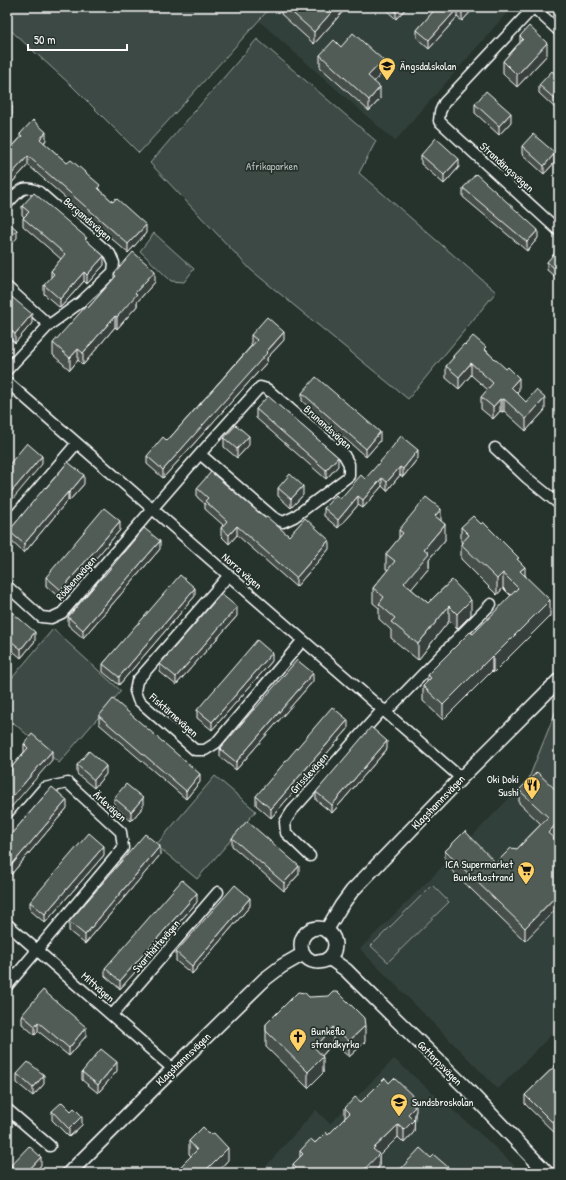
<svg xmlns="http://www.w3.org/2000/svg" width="566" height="1180" font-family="'Patrick Hand',sans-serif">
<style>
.built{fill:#333f3a}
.green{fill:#3e4944;stroke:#9ea4a2}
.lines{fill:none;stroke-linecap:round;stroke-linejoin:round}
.minor-casing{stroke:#fff;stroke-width:13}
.tertiary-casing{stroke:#fff;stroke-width:16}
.minor{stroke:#26332d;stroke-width:10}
.tertiary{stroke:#26332d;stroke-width:13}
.wall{fill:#464f4b;stroke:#fff}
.shaded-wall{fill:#39403d;stroke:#fff}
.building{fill:#515c57;stroke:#fff}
.labels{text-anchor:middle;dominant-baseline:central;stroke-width:3.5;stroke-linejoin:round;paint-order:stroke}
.poi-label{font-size:11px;fill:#fff;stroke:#26332d;text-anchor:start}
.park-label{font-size:11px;fill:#bbbfbe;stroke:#26332d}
.street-label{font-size:11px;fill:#fff;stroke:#26332d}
</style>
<rect width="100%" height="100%" fill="#26332d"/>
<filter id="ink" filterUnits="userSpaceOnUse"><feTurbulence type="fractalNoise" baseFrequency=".025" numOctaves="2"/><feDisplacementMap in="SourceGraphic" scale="8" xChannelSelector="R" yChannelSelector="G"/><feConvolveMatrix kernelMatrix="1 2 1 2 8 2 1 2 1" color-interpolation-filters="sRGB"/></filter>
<g filter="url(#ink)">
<path class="built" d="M271,7H512L395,141L259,21Z
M529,778L559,806V1027L498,1089L360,949L445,864Z
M394,1059L485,1138L522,1173H260L316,1110L330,1124Z"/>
<path class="green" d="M7,7H271L139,153L71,85L7,27Z
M257,39L376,141L359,173L496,292L408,399L251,270L150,163Z
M154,233L194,269L184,282L171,281L140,251Z
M53,629L121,691L59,763L7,717V684Z
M559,703V806L529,778Z
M215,776L256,811L197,879L156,845Z
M432,885L449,902L388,962L371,946Z"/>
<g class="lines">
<g class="minor-casing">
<path id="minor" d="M533,7L559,31
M534,7L444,103L440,112L439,121L559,231
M7,204C19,192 22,183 39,192L110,254L114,263L113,272L81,302L49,325L7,370
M7,287L49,325
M7,382L461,778
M495,448L527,478L559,504
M7,525L77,443
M229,575L137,681L135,691L138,700L195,750H205L216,743L303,640
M7,586L41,617L51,618L62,613L200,454L260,387L267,389L344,455L349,464V476L294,517L283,522L273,517L200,454
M386,712L491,604
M7,831L44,788L68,783L121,832L123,848L7,986
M310,856L286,833L285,822L292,811L383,709
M7,924L173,1069
M112,1015L218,892
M7,1109L50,1146"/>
</g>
<g class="tertiary-casing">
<path id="tertiary" d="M301 945a17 17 0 1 1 34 0a17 17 0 1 1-34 0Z
M326,931L341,906L352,891L461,778L559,680
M329,958L346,970L356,980L466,1088L547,1173
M69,1173L159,1083L265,979L282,966L303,954"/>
</g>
<use href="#minor" class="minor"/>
<use href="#tertiary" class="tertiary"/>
</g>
<path class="wall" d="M281,7H347L314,44L281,14Z
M384,7H407L396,19L384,8Z
M436,7H475L462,21L457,17L429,49L417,38V30L437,8Z
M520,36L547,55L517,87L503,74V61L520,42Z
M341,47L383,72L374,82L380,99L369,111L320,67V55Z
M559,78L556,109L539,93V85Z
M475,104L511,122L499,135L475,113Z
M20,134L46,140L44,143L67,163L100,190L146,233L128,253L28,165L7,188V153L20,138Z
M522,146L555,162L544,174L522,154Z
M421,155L459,167L444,184L421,164Z
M463,188L538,238L527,251L463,197Z
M22,206L87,241L104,265L87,284L84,281L60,308L44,294V285L51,278V271L61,259L23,226V218L24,217L22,215Z
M559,250V280L547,270V262Z
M114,274L155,282L137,302V306L117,329L115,327L83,365L78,360L70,370L53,355V343L88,308L114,278Z
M7,293L32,323L15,343L7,336Z
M251,335L284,340L267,358V362L163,478L147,464V456L167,441L252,345L251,344Z
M465,345L486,350L519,390L517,393L526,402L545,410L526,431L504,411L502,412L500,411L493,419L481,409V397L488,390L471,375L459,389L446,378V366L453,359V356Z
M302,393L380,441L366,457L302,401Z
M256,409L338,466L326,479L256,418Z
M224,438L249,445L237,458L224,447Z
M418,458L403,477L400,475L387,491L382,486L363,508L358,505L338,528L324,516V508L340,499L365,479Z
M84,484L69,501L68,500L24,553L9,539V531L46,488Z
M197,488L265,518L289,536L329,549L296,587L237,535L229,544L221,536V528L223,525L205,509V504L197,497Z
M278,488L303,495L291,508L278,496Z
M441,521L445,540L429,559V568L411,589L428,603L452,580L471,615L457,629L449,621L418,660L391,638V630L379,619V608L373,603V588L388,570L386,569V554L399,539V530Z
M461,527L519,561L525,575L550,616L493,673L492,671L443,720L423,701V686L427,682V675L473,634L511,596L503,588L497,595L461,559V544L462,543L461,542Z
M120,530L61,599L46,586V577Z
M160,549L83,638L68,625V617L104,576Z
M195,596L119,685L103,672V664L138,624Z
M7,608L35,641L21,658L7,646Z
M237,616L176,685L160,672V664Z
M272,661L212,730L197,718V710Z
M313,681L236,770L220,757V749L255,709Z
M99,716L200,782L186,799L99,724Z
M348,729L271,818L256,805V796Z
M24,744L52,760L10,773V769L24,752Z
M387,749L332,813L316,800V792Z
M77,765L106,774L94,788L77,774Z
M519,790L559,793V834L555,839L525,941L445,864V851L496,863L517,849L541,824L519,803Z
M114,798L143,807L131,821L114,806Z
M67,808L9,877L7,875V839Z
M232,838L299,874L284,891L232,846Z
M104,855L45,923L30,910V902Z
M160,855L85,944L69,931V922Z
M197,902L120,989L105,976V968Z
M250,906L192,974L176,961V952Z
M309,997L365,1042L349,1057L333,1043L322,1056L323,1073L308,1088L266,1047V1024Z
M22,1015L86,1036L69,1056L38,1031L35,1035L22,1024Z
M559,1062V1137L525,1104V1095Z
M117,1071L98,1093L82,1080V1072Z
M17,1074L44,1084L33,1096L17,1083Z
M361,1102L416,1111L415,1113L414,1132L404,1143L398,1137L379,1156V1167L293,1170V1164L300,1158V1151L328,1135L345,1118V1108Z
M52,1111H71L82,1125L69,1137L52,1120Z
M189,1141L228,1160L216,1173H174L191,1156L189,1154Z
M11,1165H41L34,1173H11Z"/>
<path class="shaded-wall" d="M336,7H347L314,44V32Z
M399,7H407L396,19V10Z
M467,7H475L462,21V13Z
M457,9V17L429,49V40Z
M547,43V55L517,87V75Z
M383,60V72L368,88V76Z
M380,87V99L369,111V100Z
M559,97V106L556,109V100Z
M12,106V115L7,121V112Z
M511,113V122L499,135V126Z
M46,132V140L40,147V139Z
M555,153V162L544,174V166Z
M28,156V165L7,188V179Z
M459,159V167L444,184V175Z
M146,225V233L128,253V244Z
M17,230V238L7,249V241Z
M538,230V238L527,251V242Z
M104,256V265L87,284V275Z
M155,271V282L137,302V306L117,329V317L135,293Z
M84,272V281L60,308V299Z
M32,314V323L15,343V334Z
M115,316V327L83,365V353Z
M284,332V340L267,358V362L163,478V470Z
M78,349V360L70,370V358Z
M471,363V375L459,389V377Z
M519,378V390L511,399V387Z
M545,398V410L526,431V419Z
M500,399V411L493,419V407Z
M504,399V411L502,412V400Z
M380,432V441L366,457V449Z
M249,436V445L237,458V449Z
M418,450V458L403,477V469Z
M42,456V464L7,506V497Z
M338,457V466L326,479V470Z
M400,467V475L387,491V482Z
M84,475V484L69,501V493Z
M382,478V486L363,508V500Z
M303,486V495L291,508V499Z
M68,492V500L24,553V544Z
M358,496V505L338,528V520Z
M441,509V525L435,516Z
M120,521V530L61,599V590Z
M445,524V540L429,559V568L404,598V583L424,549Z
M237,526V535L229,544V535Z
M329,540V549L296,587V578Z
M160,541V549L83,638V630Z
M525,567V582L520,571Z
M503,573V588L497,595V579Z
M195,588V596L119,685V677Z
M471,600V615L457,629V614Z
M550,600V616L493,673V657Z
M449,606V621L418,660V644Z
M237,607V616L176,685V677Z
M35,632V641L21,658V649Z
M272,653V661L212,730V722Z
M492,656V671L443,720V705Z
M313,673V681L236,770V762Z
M348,720V729L271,818V809Z
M387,741V749L332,813V805Z
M52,751V760L7,812V803Z
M106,766V774L94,788V780Z
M200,774V782L186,799V791Z
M143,798V807L131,821V812Z
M67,800V808L9,877V868Z
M559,821V834L548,846V833Z
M104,846V855L45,923V914Z
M160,846V855L85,944V935Z
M299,866V874L284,891V883Z
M197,893V902L120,989V981Z
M559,893V906L525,941V928Z
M250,898V906L192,974V966Z
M38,1022V1031L35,1035V1026Z
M365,1026V1042L349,1057V1041Z
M86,1027V1036L69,1056V1048Z
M333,1027V1043L315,1064V1048Z
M11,1048V1057L7,1062V1053Z
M323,1057V1073L308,1088V1072Z
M117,1062V1071L98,1093V1085Z
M44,1075V1084L33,1096V1088Z
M416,1099V1111L415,1113L414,1132L404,1143V1130L411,1104Z
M82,1116V1125L69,1137V1129Z
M398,1125V1137L379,1156V1167L373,1173H361L373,1149Z
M228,1148V1160L216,1173H203Z
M41,1157V1165L34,1173H26Z
M449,1168V1173H445V1172Z"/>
<path class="building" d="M286,7H336L314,32Z
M392,7H399L396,10Z
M437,7H467L462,13L457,9L429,40L417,30Z
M529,26L547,43L517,75L503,61L523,39L520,36Z
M353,33L383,60L368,76L380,87L369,100L320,55L334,40L341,47Z
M552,71L559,78V97L556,100L539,85Z
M486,91L511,113L499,126L475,104Z
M7,102L12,106L7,112Z
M33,120L46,132L40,139L67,163L71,160L100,185L98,188L113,202L116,198L146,225L128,244L28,156L7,179V153L22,136L20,134Z
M533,134L555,153L544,166L522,146Z
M436,138L459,159L444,175L421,155Z
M476,174L538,230L527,242L463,188Z
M34,193L87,238L85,239L104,256L87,275L84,272L60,299L44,285L54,274L51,271L65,254L23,218L29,212L22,206Z
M7,221L17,230L7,241Z
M558,249L559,250V272L547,262Z
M133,252L155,271L135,293L137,294L117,317L115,316L83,353L78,349L70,358L53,343L86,306L88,308L116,276L114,274Z
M7,293L32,314L15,334L7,327Z
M267,317L284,332L266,352L267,353L163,470L147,456L163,437L167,441L257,340L251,335Z
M473,336L486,347L484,349L506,369L508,367L519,378L511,387L526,402L536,390L545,398L526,419L504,399L502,400L500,399L493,407L481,397L493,383L471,363L459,377L446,366L454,357L453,356L464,344L465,345Z
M316,377L380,432L366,449L302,393Z
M268,396L338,457L326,470L256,409Z
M236,425L249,436L237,449L224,438Z
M401,436L418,450L403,469L400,467L387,482L382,478L363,500L358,496L338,520L324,508L336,495L340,499L361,475L365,479L386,455Z
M27,443L42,456L7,497V467Z
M68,462L84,475L69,493L68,492L24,544L9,531L45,487L46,488Z
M211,472L265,518L267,517L289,536L305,518L329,540L296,578L237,526L229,535L221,528L227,521L205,501L208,498L197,488Z
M290,474L303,486L291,499L278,488Z
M426,497L441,509L435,516L445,524L424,549L429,553L404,583L428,603L452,580L471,600L457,614L449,606L418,644L391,622L395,618L379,604L384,597L373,588L395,561L386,554L403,533L399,530Z
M104,508L120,521L61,590L46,577Z
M473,516L481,524L483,522L519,558L517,559L525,567L520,571L550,600L493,657L492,656L443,705L423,686L431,678L427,675L470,632L473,634L518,588L503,573L497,579L461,544L469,535L461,527Z
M144,528L160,541L83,630L68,617L103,576H104Z
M180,575L195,588L119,677L103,664L137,624H138Z
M221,594L237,607L176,677L160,664Z
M7,608L35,632L21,649L7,638Z
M257,640L272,653L212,722L197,710Z
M297,660L313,673L236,762L220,749L254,709H255Z
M113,699L200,774L186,791L99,716Z
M332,707L348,720L271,809L256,796Z
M371,727L387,741L332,805L316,792Z
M32,734L52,751L7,803V776L11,771L10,769L28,748L24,744Z
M89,751L106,766L94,780L77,765Z
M537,772L559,793V821L548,833L559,843V893L525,928L445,851L465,831L496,863L511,848L517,849L548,817L519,790Z
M126,784L143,798L131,812L114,798Z
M52,787L67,800L9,868L7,867V839Z
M247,821L299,866L284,883L232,838Z
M89,833L104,846L45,914L30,902Z
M145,834L160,846L85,935L69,922Z
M182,880L197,893L120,981L105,968Z
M235,885L250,898L192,966L176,952Z
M43,990L86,1027L69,1048L38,1022L35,1026L22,1015Z
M298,992L305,993L309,997L329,996L333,992H338L364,1018L365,1026L349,1041L333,1027L315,1048L323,1057L308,1072L266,1031V1024Z
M7,1045L11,1048L7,1053Z
M101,1049L117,1062L98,1085L82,1072Z
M28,1062L44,1075L33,1088L17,1074Z
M559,1062V1129L525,1095Z
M385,1078L389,1083L394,1078L416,1099L411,1104L415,1107L408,1114L414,1120L404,1130L398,1125L373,1149L379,1154L361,1173H290L296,1167L293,1164L303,1154L300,1151L311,1139L315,1143L326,1132L328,1135L350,1113L345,1108L355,1097L361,1102Z
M62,1102L71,1111L74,1108L82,1116L69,1129L52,1111Z
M203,1127L211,1135L214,1133L228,1148L203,1173H174L197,1150L189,1141Z
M29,1146L41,1157L26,1173H20L11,1165Z
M420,1148L431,1158L434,1155L449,1168L445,1172L446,1173H397Z"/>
</g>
<defs>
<g id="school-pin" transform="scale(0.9)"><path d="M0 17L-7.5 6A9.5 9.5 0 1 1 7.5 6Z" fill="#ffd166" stroke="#26332d"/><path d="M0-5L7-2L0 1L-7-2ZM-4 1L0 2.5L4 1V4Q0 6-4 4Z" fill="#111"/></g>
<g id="restaurant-pin" transform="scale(0.9)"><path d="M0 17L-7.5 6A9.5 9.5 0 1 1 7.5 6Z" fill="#ffd166" stroke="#26332d"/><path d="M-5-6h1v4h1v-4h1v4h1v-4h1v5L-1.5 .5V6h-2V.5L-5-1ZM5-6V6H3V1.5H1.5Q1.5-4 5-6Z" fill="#111"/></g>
<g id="supermarket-pin" transform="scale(0.9)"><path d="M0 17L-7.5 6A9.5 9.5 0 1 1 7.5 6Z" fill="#ffd166" stroke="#26332d"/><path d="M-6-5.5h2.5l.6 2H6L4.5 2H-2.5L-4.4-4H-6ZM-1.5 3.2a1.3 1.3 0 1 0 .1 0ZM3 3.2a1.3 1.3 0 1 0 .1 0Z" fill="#111"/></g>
<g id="church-pin" transform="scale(0.9)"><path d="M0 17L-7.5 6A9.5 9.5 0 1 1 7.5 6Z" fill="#ffd166" stroke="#26332d"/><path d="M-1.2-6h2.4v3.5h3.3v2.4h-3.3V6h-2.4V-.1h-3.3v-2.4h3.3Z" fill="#111"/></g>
</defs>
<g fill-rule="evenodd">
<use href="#school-pin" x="387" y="66"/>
<use href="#restaurant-pin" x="532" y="785"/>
<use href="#supermarket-pin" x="526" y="870"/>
<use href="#church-pin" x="298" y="1037"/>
<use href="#school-pin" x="399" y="1102"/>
</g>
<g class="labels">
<g class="poi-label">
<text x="400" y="66">Ängsdalskolan</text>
<text x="519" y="779" text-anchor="end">Oki Doki<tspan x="519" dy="13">Sushi</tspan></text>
<text x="513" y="864" text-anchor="end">ICA Supermarket<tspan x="513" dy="13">Bunkeflostrand</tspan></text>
<text x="311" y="1031">Bunkeflo<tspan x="311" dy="13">strandkyrka</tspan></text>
<text x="412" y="1102">Sundsbroskolan</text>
</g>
<g class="park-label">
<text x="272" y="166">Afrikaparken</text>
</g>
<g class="street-label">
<text transform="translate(507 167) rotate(42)">Strandängsvägen</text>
<text transform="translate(88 219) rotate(41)">Bergandsvägen</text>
<text transform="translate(328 427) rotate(42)">Brunandsvägen</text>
<text transform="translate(242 571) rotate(41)">Norra vägen</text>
<text transform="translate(76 578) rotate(-49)">Rödbenavägen</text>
<text transform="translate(174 715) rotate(41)">Fisktärnevägen</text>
<text transform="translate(309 773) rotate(-48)">Grisslevägen</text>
<text transform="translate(438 802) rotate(-46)">Klagshamnsvägen</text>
<text transform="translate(110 806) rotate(42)">Ärlevägen</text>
<text transform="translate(156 946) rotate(-49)">Svarthättevägen</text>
<text transform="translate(98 987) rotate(41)">Mittvägen</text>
<text transform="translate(183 1059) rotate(-44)">Klagshamnsvägen</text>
<text transform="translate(440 1063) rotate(45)">Gottorpsvägen</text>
</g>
</g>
<rect width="566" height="1180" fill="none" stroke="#26332d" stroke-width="24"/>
<rect x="12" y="12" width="542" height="1156" fill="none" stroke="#fff" stroke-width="1.5" filter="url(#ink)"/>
<path d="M28 44v6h99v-6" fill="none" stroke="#ffffff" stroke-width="2"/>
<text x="34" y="44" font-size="12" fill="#ffffff" stroke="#26332d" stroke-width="3" paint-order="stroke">50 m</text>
</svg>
